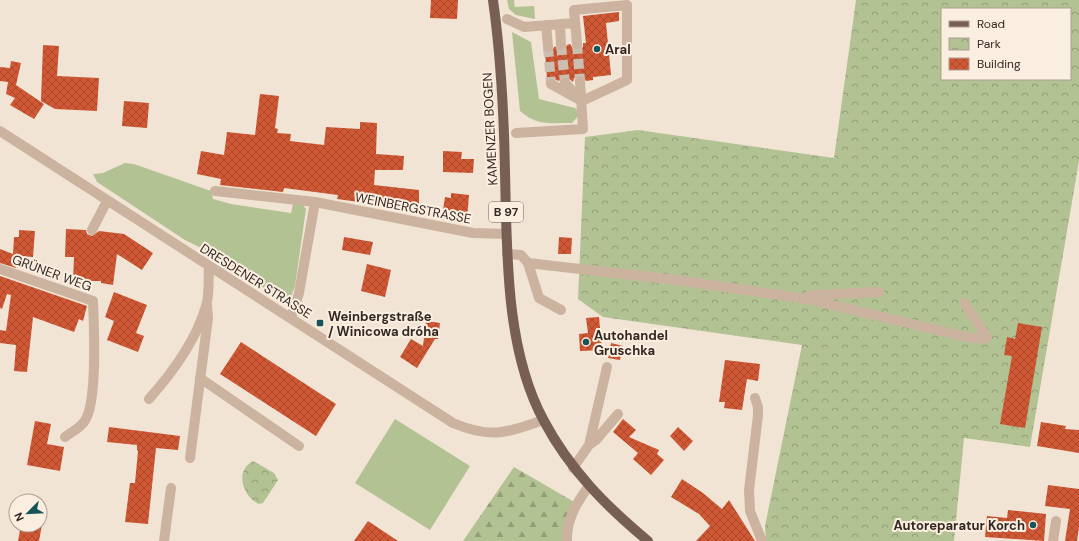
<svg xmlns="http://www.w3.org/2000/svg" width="1079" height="541" font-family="'DM Sans',sans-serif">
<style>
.grass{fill:#b3c293}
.forest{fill:url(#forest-firs)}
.park{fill:url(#park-crowns);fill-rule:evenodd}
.building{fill:url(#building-cross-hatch)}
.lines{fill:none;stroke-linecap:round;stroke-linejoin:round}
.minor-tunnel{stroke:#ccbeb1;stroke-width:10;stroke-dasharray:10 5;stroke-linecap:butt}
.minor{stroke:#cbb39f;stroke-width:10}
.major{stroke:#775f53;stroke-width:10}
.poi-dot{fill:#165458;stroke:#faeee0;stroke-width:1.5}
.labels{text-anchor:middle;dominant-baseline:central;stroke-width:4;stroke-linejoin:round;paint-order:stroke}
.shield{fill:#faeee0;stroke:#6f635c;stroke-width:1}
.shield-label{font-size:12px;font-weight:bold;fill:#342823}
.poi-label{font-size:13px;font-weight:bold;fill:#342823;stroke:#faeee0;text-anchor:start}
.street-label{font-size:13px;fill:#342823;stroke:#faeee0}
</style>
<defs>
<pattern id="forest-firs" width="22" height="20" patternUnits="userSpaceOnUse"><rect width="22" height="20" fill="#b3c293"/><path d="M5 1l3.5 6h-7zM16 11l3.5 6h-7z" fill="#929e78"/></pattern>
<pattern id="park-crowns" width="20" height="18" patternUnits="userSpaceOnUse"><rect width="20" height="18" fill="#b3c293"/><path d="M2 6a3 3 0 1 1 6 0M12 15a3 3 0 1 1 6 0" fill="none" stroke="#929e78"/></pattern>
<pattern id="building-cross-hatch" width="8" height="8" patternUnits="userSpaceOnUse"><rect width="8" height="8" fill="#d05834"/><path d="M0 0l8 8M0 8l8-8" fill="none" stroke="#aa492c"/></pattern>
</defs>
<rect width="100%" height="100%" fill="#f2e4d4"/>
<path class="grass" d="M507,0H514L515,7L534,6L535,19L516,15L509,9Z
M512,32L531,42L539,99L575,108L578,111L579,115L572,123C550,123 537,126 520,111Z
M125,163L134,164L211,191L213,199L231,204L291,213L293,204H302L306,209L295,286L288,305L221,258L185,240L97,182L93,174L103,173Z
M395,419L470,466L430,530L355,483Z"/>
<path class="forest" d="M514,467L576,503L567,541H463Z"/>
<path class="park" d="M856,0H1079V161L1030,447L964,438L954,541H766L765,526L802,345L603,317L578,299L585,137L638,130L834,158ZM942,9H1070V79H942Z
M253,461L274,473L278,480L263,503L259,504C243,497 234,471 253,461Z"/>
<path class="building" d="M431,0H458L457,19L430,18Z
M619,12V21L606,23L611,75L593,77V80L586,81L583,75H579L574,78L573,82L567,77L561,78L559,81L551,78L547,79L545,52H551L555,46L558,51H564L567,45L570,44L574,50H578L583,47V43H586L583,16Z
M43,45L59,46L57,76L99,78L97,111L55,109L41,101Z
M11,61L21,63L16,85L44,104L34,119L10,105L15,98L6,94L8,82L0,81V67L10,68Z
M260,94L279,96L275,128L278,129L277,133L291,134L290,141L324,145L326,127L360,129V122L377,123L376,154L404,156L403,170H375L374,185L419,190V213L374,204L337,199L338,195L284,188L283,192L220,185L221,179L197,174L201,151L224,155L227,132L255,135Z
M124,101L149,103L147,128L122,126Z
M443,151L462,152L461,159H474L473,173L443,172Z
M451,193L469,195L467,220L448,218L449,210H443L445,197L451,198Z
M66,229L86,230L87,234L92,236L99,231L124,234L153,253L142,270L117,254L113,285L101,283V281H73L74,257H65Z
M19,230L35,231L33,257L19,256L16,268L0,263V249L13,254L14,237H19Z
M344,237L373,242L370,255L342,250Z
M559,237L572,238L571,254H558Z
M367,264L391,270L385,297L361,291Z
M0,276L87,306L83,321L79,319L74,332L33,317L27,372L14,371L16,345L0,343V330L6,331L11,295L7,294L2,309L0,308Z
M114,292L147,305L136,333L144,336L138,352L107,340L114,321L105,317Z
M599,317L602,350L580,351L579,334L588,333L586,318Z
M426,321L440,323L438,339H435L417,368L400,357L411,339L423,346Z
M1018,323L1042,327L1025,428L1000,424L1012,356L1004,355L1007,337L1015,339Z
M241,342L336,404L316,436L220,374Z
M611,343L623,346L620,360L608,358Z
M725,360L760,364L758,381L747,379L742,410L724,408L725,402H719Z
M623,419L636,430L629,437L659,450L657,454L664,460L651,475L633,459L638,453L613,432Z
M35,421L51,424L47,444L64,447L60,471L27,465Z
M1041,422L1066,426L1065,429L1079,430V453L1037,446Z
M109,427L180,436L178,450L156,448L148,524L125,522L130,483H135L138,451L137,450V445L107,442Z
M678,427L693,441L684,451L670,436Z
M682,479L703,493L722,509L729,500L755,541H696L710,526L699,514L671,497Z
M1048,485L1079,489V527L1077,541H1065L1070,509L1045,506Z
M1008,510L1046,514L1044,541L985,537L987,516L1007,518Z
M368,521L398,541H354Z
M21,525H42L39,541H18Z"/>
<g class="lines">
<path class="minor-tunnel" d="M577,44L580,81
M561,45L565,83
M548,47L551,84"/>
<path class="minor" d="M507,19L524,27L575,23
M560,24L561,45
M546,25L548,47
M577,44L574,10L627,5V80L582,101
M565,83L576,95
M551,84L582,101
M0,131L453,423C491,439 506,433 543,420
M516,133L583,129L580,81
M215,191L315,202L473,233L506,234
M92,230L107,201
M507,254L521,255L528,263L676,280L807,299L971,338L985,339L987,337L964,303
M528,263L539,298L561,310
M0,269L93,301C94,326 98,404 84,422C80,428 70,433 65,437
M807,299L808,296L815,295L879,292
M291,318L299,293L315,202
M200,378L299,446
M755,398L758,407V415L749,490L750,511L762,541
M149,399C173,372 196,341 206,306C210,294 208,278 209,266
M589,445L607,367
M190,458L208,318L207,305
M573,468L589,445L596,440L618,414
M164,541L171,488
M567,541C566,520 577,502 589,486
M1053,541L1056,521"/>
<path class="major" d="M493,0C501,57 504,115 505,172C507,251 505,350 544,421C570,470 606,506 648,541"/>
</g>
<g class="poi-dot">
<circle cx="597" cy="49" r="4"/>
<rect x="316" y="319" width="8" height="8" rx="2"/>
<circle cx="586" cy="342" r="4"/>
<circle cx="1033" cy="525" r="4"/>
</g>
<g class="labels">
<rect class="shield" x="489" y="202" width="34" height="20" rx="3"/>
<g class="shield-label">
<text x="506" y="212">B 97</text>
</g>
<g class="poi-label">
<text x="605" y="49">Aral</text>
<text x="328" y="316">Weinbergstraße<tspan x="328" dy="15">/ Winicowa dróha</tspan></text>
<text x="594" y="335">Autohandel<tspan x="594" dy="15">Gruschka</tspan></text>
<text x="1025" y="525" text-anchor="end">Autoreparatur Korch</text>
</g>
<g class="street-label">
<text transform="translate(490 129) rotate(-93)">KAMENZER BOGEN</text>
<text transform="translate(413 208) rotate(11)">WEINBERGSTRASSE</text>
<text transform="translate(52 273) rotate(20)">GRÜNER WEG</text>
<text transform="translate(256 281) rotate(32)">DRESDENER STRASSE</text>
</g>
</g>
<rect x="941" y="8" width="130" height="72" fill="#faeee0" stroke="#ab9f94"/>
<rect x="949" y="21" width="20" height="6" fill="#775f53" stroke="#ab9f94"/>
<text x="977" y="28" font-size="12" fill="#342823">Road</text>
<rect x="949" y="38" width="20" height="12" fill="url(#park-crowns)" stroke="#ab9f94"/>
<text x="977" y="48" font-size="12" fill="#342823">Park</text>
<rect x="949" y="58" width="20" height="12" fill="url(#building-cross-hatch)" stroke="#ab9f94"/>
<text x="977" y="68" font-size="12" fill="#342823">Building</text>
<g transform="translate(28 513) rotate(246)"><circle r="19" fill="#faeee0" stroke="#ab9f94"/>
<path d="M0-3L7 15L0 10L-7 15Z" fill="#165458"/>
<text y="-6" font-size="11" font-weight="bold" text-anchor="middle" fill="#342823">N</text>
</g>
</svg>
